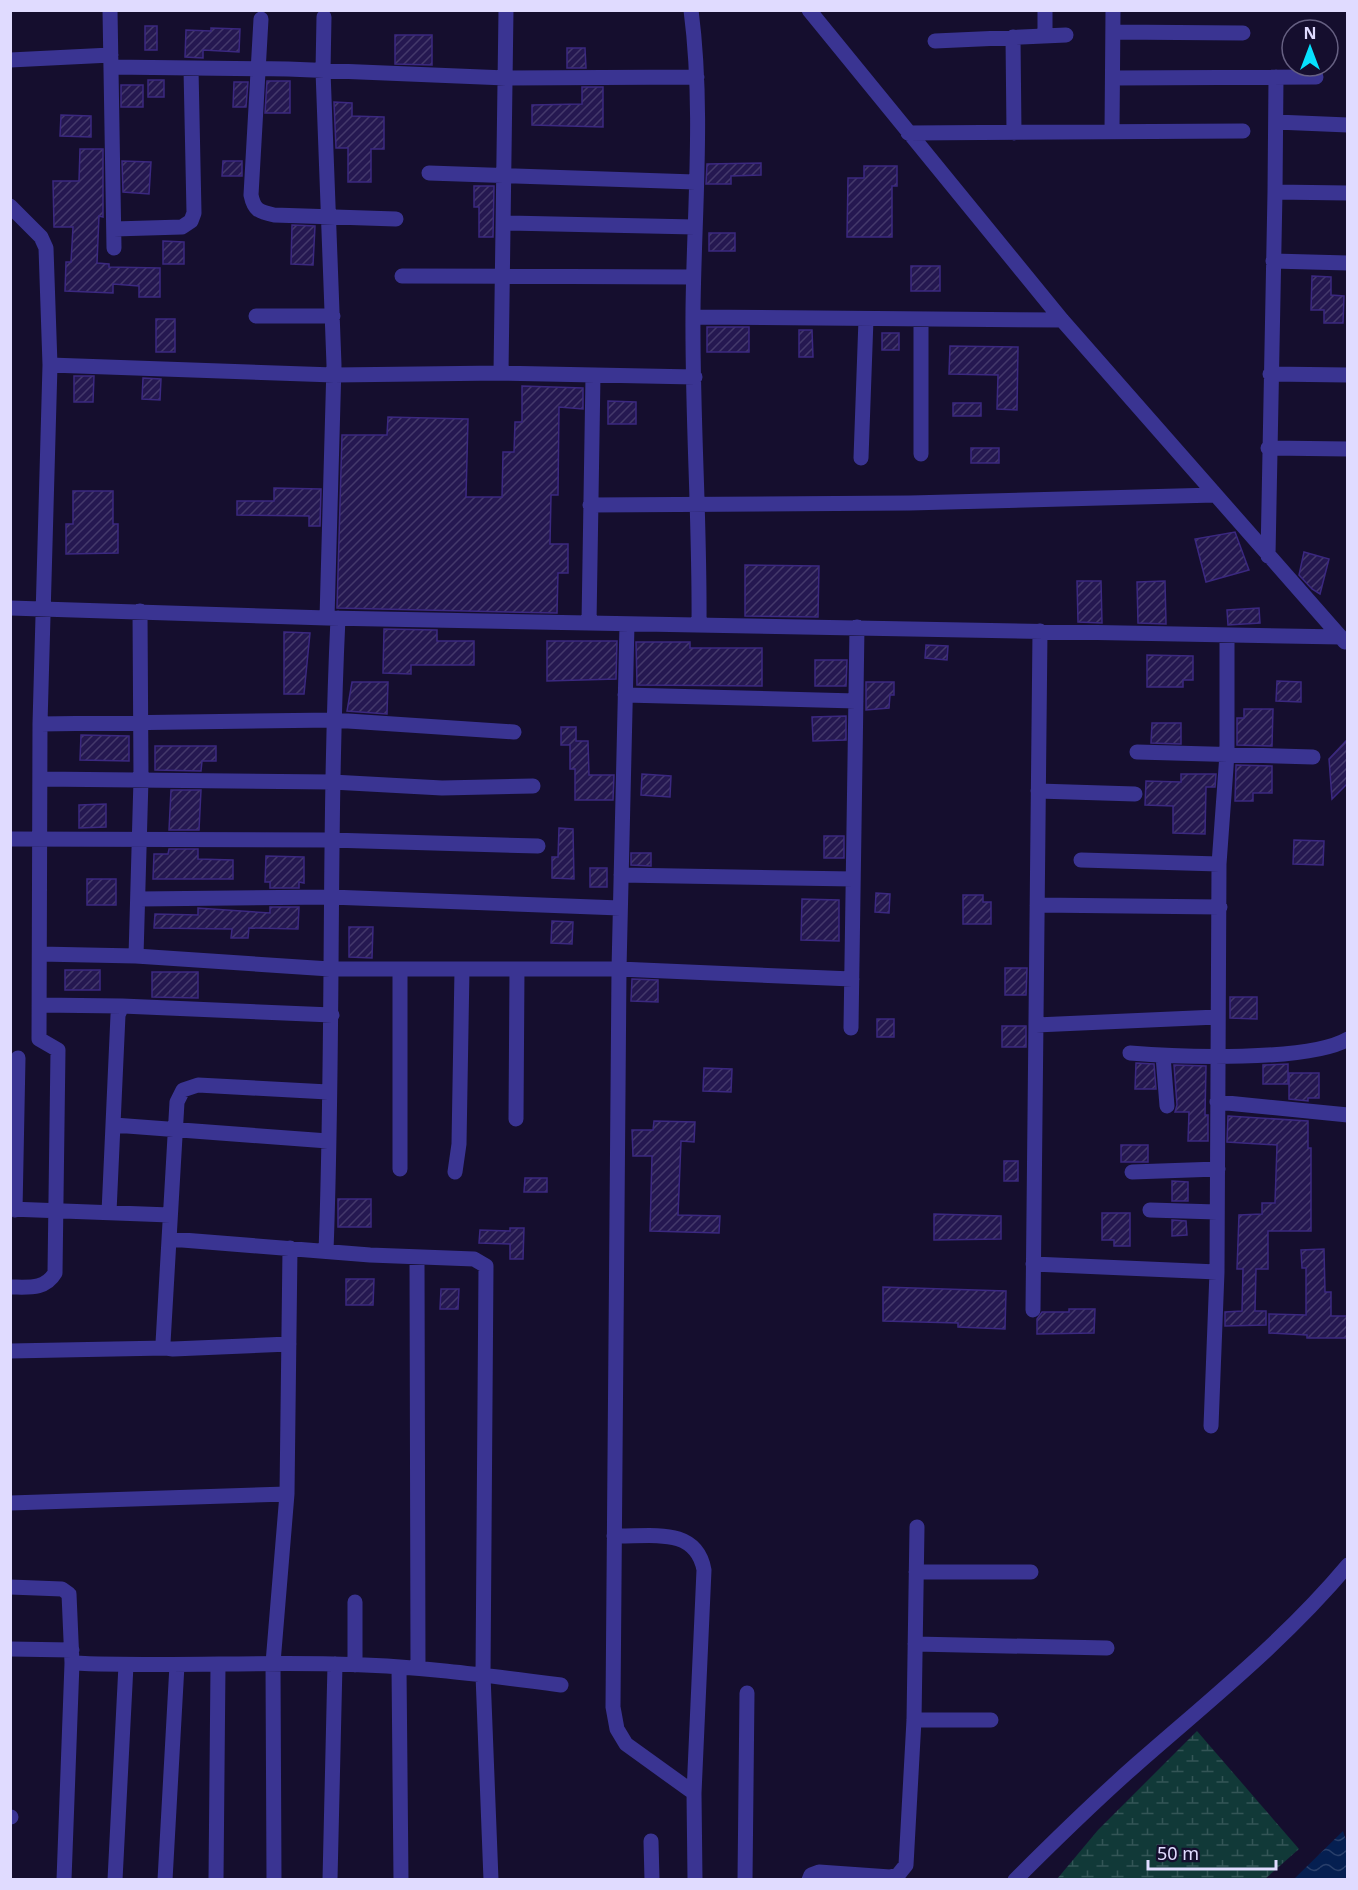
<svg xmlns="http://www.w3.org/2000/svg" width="1358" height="1890" font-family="'Noto Sans',sans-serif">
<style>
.wetland{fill:url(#wetland-marsh)}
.water{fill:url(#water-waves)}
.building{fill:url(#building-hatch);stroke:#3b2880;stroke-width:1.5}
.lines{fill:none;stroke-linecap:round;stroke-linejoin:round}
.minor{stroke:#3a3492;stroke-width:15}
</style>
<defs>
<pattern id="wetland-marsh" width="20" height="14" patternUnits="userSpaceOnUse" patternTransform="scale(1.5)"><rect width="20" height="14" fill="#113938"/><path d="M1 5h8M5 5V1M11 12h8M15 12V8" fill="none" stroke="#335556"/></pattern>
<pattern id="water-waves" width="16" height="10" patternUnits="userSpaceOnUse" patternTransform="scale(1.5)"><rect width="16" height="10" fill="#051f51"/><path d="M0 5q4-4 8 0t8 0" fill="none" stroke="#293f6b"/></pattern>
<pattern id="building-hatch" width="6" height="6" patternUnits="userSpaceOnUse" patternTransform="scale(1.5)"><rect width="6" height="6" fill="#251851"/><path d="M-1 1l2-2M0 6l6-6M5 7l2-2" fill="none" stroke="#44396b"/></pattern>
</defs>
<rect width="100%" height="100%" fill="#150e2e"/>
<path class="wetland" d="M1197,1731L1299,1849L1265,1879H1057L1098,1830Z"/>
<path class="water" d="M1343,1831L1347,1843V1879H1294Z"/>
<path class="building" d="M145,26H157V50H145Z
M211,28L240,29L239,52L203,50V58L185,57L186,30L211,31Z
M395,35H432V65L395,64Z
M567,48H585L586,68H567Z
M148,80H164V97H148Z
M267,81H290V113H265Z
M234,82H248L246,107H233Z
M121,85H143V107H121Z
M582,87H603V127L532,125V105L582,104Z
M334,102L352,103V116L384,117V149H371V182H348V148H336Z
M61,115L91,116V137L60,136Z
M80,149H103V217L99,216L97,263L109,264V267L160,268V297H139V286L113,284V293L65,291L66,262H71L73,227H54L53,181H79Z
M122,161L151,162L149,194L123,192Z
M223,161H242V176H222Z
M761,163V175L731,176V184H706L707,164Z
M864,166H897V186H892V237H847L848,178H864Z
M474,186H494L493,237H479V207H474Z
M292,225L315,226L313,265L291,264Z
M709,233H735V251H709Z
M163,241L184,242V264H163Z
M911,266H940V291H911Z
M1312,276L1331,277V295L1344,296L1343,323H1324V310H1311Z
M156,319H175V352H156Z
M707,327H749V352H707Z
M799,330H812L813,357H799Z
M882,333H899V350H882Z
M950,346L1018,347L1017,410L997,409L998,375L949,374Z
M74,376H94L93,402H74Z
M143,378L161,379L160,400L142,399Z
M522,386L583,388V409L559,407L558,495H551L550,544H568V573H558L557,613L337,608L342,435H387L388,417L468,419L466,497H502L503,452H514L515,422H522Z
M608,401L636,402V424H608Z
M953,403H981V416H953Z
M971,448H999V463H971Z
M274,488L321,489L320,526H309V516L237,515V501H274Z
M73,491H113V524H118V553L66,554V524H73Z
M1235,532L1249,570L1206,582L1195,539Z
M1304,552L1329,559L1320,594L1312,589L1299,575Z
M745,565L819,566L818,617L745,616Z
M1077,581H1101L1102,623L1078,622Z
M1165,581L1166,624L1138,623L1137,582Z
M1259,608L1260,623L1228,625L1227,610Z
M384,629L437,630V641H474V665H411V674L383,673Z
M284,632L310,633L304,694H284Z
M547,641H617L616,679L547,681Z
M636,642H690V648H762V686L637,685Z
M926,645L948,646L947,660L925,658Z
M1147,655L1193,656V680H1183V687H1147Z
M815,660H847L846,686H815Z
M1277,681L1301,682V702L1276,701Z
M352,682H388L387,714L347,711Z
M866,682H894V695H890L889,708L866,710Z
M1244,709H1273L1272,746L1237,745V718H1244Z
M846,716V740L813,741L812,717Z
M1152,723H1181V744L1151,743Z
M561,727H576V741H588L589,775H614L613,800H575V769H570V745H561Z
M81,735L129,736V761L80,760Z
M1347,740V784L1332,799L1329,759Z
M155,746H216V761H202L201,771L155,770Z
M1236,765L1272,766V793H1253V801H1235Z
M642,774L671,776L670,797L641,795Z
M1181,774H1216L1215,787H1206L1205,834L1173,833V806L1145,805L1146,781L1181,782Z
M171,790H201L199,830H169Z
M106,804V827L79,828V805Z
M559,828L573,829L574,879L552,878V857H558Z
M824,836H844V858H824Z
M1294,840L1324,841L1323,865L1293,864Z
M169,849H198V859L233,860V879H153L154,854H168Z
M631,853H651V866L631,865Z
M266,856L304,857V883L299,882V888H270V882H265Z
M590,868H607V887H590Z
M87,879H116V905H87Z
M876,893L890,894L889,913L875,912Z
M963,895H983V902H991V924H963Z
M802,899L839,900V941L801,940Z
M270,907H299L298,929L249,928L248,938H231L232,929L154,928L155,914L198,915V908L270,913Z
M552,921L573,922L572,944L551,943Z
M349,927H373L372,958L349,957Z
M1005,968H1027L1026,995H1005Z
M65,970H100V990H65Z
M152,972H198V998L152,997Z
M632,979L658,980V1002L631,1001Z
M1230,997H1257V1019L1230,1018Z
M877,1019H894V1037H877Z
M1002,1026H1026V1047H1002Z
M1136,1063L1154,1064L1156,1089H1135Z
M1288,1064V1084H1263V1065Z
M1174,1065L1206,1066L1205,1115H1208V1141H1188L1189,1112H1175L1177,1105Z
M704,1068L732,1069L731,1092L703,1091Z
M1289,1073H1319V1098H1308V1101L1289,1099Z
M1228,1116L1308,1121V1148H1311V1231H1268V1269H1256L1255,1311H1266V1325L1225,1326V1312L1242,1311L1243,1269H1237L1239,1215L1262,1214V1203H1275L1277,1145L1227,1142Z
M654,1121L695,1122L694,1142L681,1141L678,1215L720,1216L719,1233L650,1231L652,1156H633L632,1130H653Z
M1121,1145H1148V1162H1121Z
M1004,1161H1018V1181H1004Z
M525,1178H547V1192H524Z
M1172,1181L1188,1182V1201H1172Z
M338,1199H371V1227H338Z
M1102,1213H1130V1246H1114V1240H1102Z
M934,1214L1001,1216V1239L934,1240Z
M1172,1220L1186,1221L1187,1235L1172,1236Z
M510,1228H524L523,1259H510V1244L479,1243L480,1230L510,1231Z
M1324,1249L1325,1292H1331V1316H1347V1338H1307V1335L1269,1333V1314L1306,1315V1268H1302L1301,1250Z
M346,1279H374L373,1305H346Z
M883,1287L1006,1291L1005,1329L958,1327V1323L883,1321Z
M441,1289H459L458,1309H440Z
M1069,1309H1095L1094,1333L1037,1334V1319L1042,1312H1069Z"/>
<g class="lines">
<path class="minor" d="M110,10L114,248
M691,10C704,110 694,211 693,311C692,416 700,520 699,625
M809,10L1062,320L1345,642
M324,17L323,71L334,365L327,618
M261,19L251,195C254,210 259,212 274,215L396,219
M1113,32L1243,33
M1045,36V10
M1013,37L1014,133
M935,41L1066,35
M10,60L111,55
M111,67L288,69L506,78L697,77
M1276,77L1275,192L1348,193
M1115,78L1316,77
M1276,122L1348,125
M1112,132L1113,10
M908,133L1243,131
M429,173L695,182
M10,206L41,237L46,248L50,365L40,724L39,1039L58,1050L55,1273C45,1290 28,1287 10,1287
M504,223L695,227
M114,229L182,227L191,221L194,213L191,69
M1273,261L1348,263
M402,276L693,277
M256,316H333
M693,317L1062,320
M921,319V454
M50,365L334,375L501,373L506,10
M501,373L695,377
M1270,374L1348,375
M1268,448L1348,449
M861,458L866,319
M590,505L910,503L1215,495
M1268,556L1275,192
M10,608L327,618L1341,637
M589,623L593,375
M627,624L619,969L613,1707L617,1729L626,1744L694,1793
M625,695L856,701
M40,724L333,720L514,732
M1137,752L1313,757
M40,779L332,782L442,788L533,786
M1038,791L1135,794
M10,839L330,840L538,846
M1081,860L1219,864
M621,875L853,879
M139,899L330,897L620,908
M1037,905L1220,907
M40,954L136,956L330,969H619L852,979
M136,956L141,779L140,611
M400,969V1169
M39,1005L122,1006
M1036,1025L1217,1017
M851,1028L857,627
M1130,1053C1178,1057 1309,1062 1348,1039
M1163,1056L1167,1106
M1217,1102L1348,1115
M516,1119L517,969
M114,1125L328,1141
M455,1172L459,1144L462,969
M1132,1172L1218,1169
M10,1209L170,1215
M15,1210L18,1058
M1150,1210L1217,1212
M109,1212L118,1015L122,1006L332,1015
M170,1239L370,1255L474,1259L486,1266L483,1675L491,1880
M326,1251C334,1040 328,829 338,618
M417,1257L418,1668
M1033,1264L1217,1272L1219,864L1227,754V635
M1033,1310L1040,631
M289,1344L173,1349L166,1348L163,1343L177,1102L183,1090L198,1085L328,1092
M10,1351L166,1348
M1211,1426L1217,1272
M10,1503L287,1494
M614,1536C650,1537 696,1526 704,1570L694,1793L695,1880
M916,1572H1031
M10,1587L62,1589L69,1594L72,1663L64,1880
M915,1644L1107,1648
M10,1649L72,1650
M72,1663C159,1667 246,1662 333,1664C409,1665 485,1675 561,1685
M355,1665V1602
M399,1667L401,1880
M914,1720H991
M10,1817H11
M651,1841L652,1880
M115,1880L126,1665
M165,1880L177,1665
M216,1880L218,1665
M274,1880L273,1663L287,1494L290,1248
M330,1880L335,1664
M745,1880L747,1693
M809,1880L811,1875L819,1872L890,1877L898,1875L906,1865L914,1720L917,1527
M1015,1880C1055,1840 1096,1800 1138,1763C1211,1699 1285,1640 1348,1565"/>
</g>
<rect width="1358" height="1890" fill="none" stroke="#e0dbff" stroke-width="24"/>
<g transform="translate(1310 48)"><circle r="28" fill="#150e2e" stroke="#666082" stroke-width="1.5"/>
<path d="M0-4.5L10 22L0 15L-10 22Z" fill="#07e1ff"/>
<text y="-9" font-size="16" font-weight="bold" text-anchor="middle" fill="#e0dbff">N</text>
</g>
<path d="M1148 1860v9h128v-9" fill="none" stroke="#e0dbff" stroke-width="3"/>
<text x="1157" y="1860" font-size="18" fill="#e0dbff" stroke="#150e2e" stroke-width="4.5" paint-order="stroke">50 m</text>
</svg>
